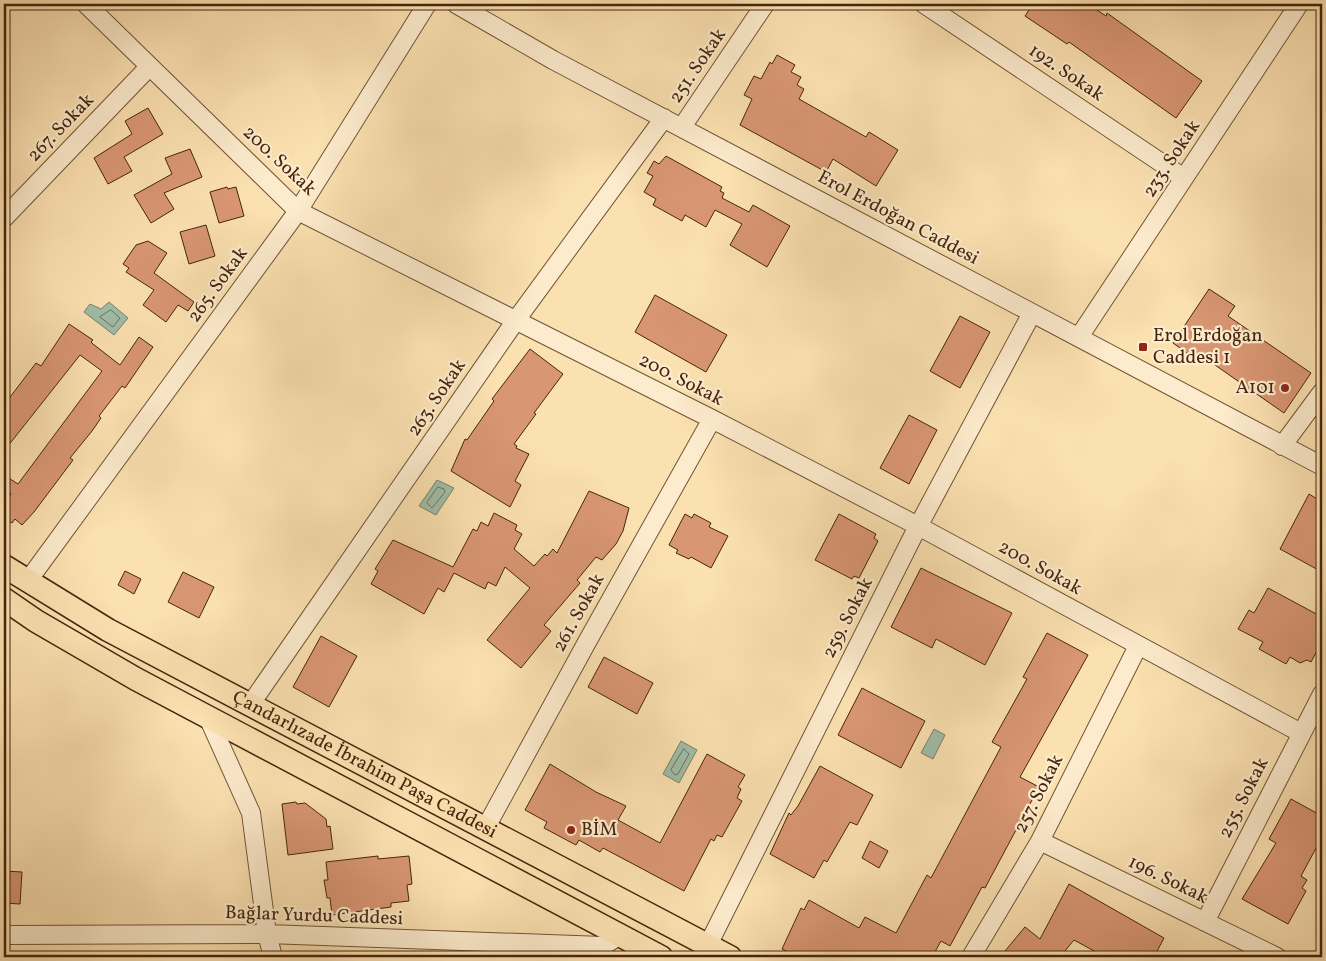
<svg xmlns="http://www.w3.org/2000/svg" width="1326" height="961" font-family="Vollkorn,serif">
<style>
.water{fill:#9fbda8;stroke:#7b806a}
.lines{fill:none;stroke-linecap:round;stroke-linejoin:round}
.shore{stroke:#72715a;stroke-width:1}
.building{fill:#d99673;stroke:#45250d}
.minor-casing{stroke:#725436;stroke-width:20}
.major-casing{stroke:#45250d;stroke-width:25}
.minor{stroke:#fcebcc;stroke-width:18}
.major{stroke:#fbe0b0;stroke-width:22}
.poi-dot{fill:#8f2418;stroke:#fcebcc;stroke-width:2}
.labels{text-anchor:middle;dominant-baseline:central;stroke-width:4.5;stroke-linejoin:round;paint-order:stroke}
.street-label{font-size:19px;fill:#45250d;stroke:#fcebcc}
.poi-label{font-size:19px;fill:#45250d;stroke:#fcebcc;text-anchor:start}
</style>
<rect width="100%" height="100%" fill="#fbe0b0"/>
<filter id="stains"><feTurbulence type="fractalNoise" baseFrequency=".004" numOctaves="4"/><feColorMatrix values="0 0 0 0 .2 0 0 0 0 .09 0 0 0 0 .02 0 0 0 .5 -.17"/></filter>
<radialGradient id="worn" r=".72"><stop offset=".6" stop-color="#630" stop-opacity="0"/><stop offset="1" stop-color="#630" stop-opacity=".3"/></radialGradient>
<path class="water" d="M109,302L128,318L114,335L84,312L90,304L101,309Z
M437,480L454,488L436,515L419,506Z
M934,729L945,735L933,759L921,753Z
M681,741L697,750L679,783L663,774Z"/>
<g class="lines">
<path class="shore" d="M111,310L120,318L113,327L100,317Z
M438,487L444,489L445,492L432,508L427,503Z
M684,749L689,754L678,774L675,775L671,770Z"/>
</g>
<path class="building" d="M1033,4H1088L1106,16L1107,13L1202,81L1176,118L1069,42L1067,44L1025,16Z
M777,55L795,65L791,72L801,77L797,85L804,89L799,99L866,137L869,132L898,150L876,186L833,159L826,172L740,125L752,99L744,95L754,76L761,79L770,62L772,64Z
M148,108L163,134L124,157L132,171L108,184L94,158L132,134L125,121Z
M190,149L202,177L164,193L174,209L151,223L134,195L172,174L165,158Z
M666,156L722,187L720,191L724,193L722,198L749,212L753,205L790,226L767,267L730,245L742,224L715,210L706,227L685,215L682,221L653,205L656,199L644,192L653,176L647,173L654,161L659,164Z
M227,187L228,189L236,187L244,216L219,223L210,192Z
M206,225L215,256L189,264L180,232Z
M148,241L167,253L154,273L194,302L188,311L178,305L166,322L143,305L154,290L126,272L129,268L123,264L136,245Z
M1209,289L1235,306L1228,316L1311,373L1284,413L1202,356L1198,361L1173,343Z
M655,295L727,335L706,372L635,332Z
M960,316L990,332L960,388L930,371Z
M69,324L93,340L91,342L93,344L120,365L139,337L153,347L125,388L122,386L99,416L101,418L92,431L70,458L73,460L34,512L22,525L15,519L12,523L4,517V503L11,494L4,488V475L18,484L102,371L80,355L4,451V405L36,363L41,366Z
M530,349L563,374L534,413L536,414L514,444L517,446L516,448L529,454L515,481L521,485L510,507L451,471L465,439L467,440L494,401L492,399Z
M909,415L937,430L909,484L880,468Z
M589,491L629,508L623,531L616,544L602,560L596,557L577,580L580,583L544,625L551,631L521,668L487,640L530,588L505,567L496,586L488,582L485,589L454,573L444,592L438,588L424,614L371,584L378,571L375,569L393,540L453,567L473,529L477,531L481,522L488,526L494,513L517,525L515,530L522,534L514,549L534,566L545,554L547,556L553,549L557,553Z
M1309,494L1322,502V572L1280,549Z
M685,514L692,518L694,514L711,523L709,527L728,536L711,568L691,557L689,559L676,553L678,550L669,545Z
M839,514L876,534L874,538L878,541L859,578L854,576L852,579L815,560Z
M921,568L1012,613L985,665L936,639L932,648L891,627Z
M125,571L141,579L134,594L118,585Z
M183,572L214,587L199,618L168,602Z
M1268,588L1322,617V641L1311,662L1307,660L1300,663L1290,657L1286,664L1259,649L1263,642L1238,629L1249,610L1254,613Z
M1047,633L1088,655L1020,777L1039,787L985,888L982,887L950,946L941,941L932,957H798L782,949L801,908L804,910L809,900L859,928L865,917L896,933L927,875L931,878L1001,747L992,742L1027,679L1023,677Z
M321,636L357,656L329,707L293,687Z
M604,657L653,683L637,714L588,687Z
M862,688L925,721L901,768L838,735Z
M707,754L745,775L738,787L741,789L737,798L742,801L722,837L717,835L714,841L711,839L684,891L603,848L600,852L579,840L576,845L544,828L547,822L525,810L550,764L596,792L626,806L618,820L660,843Z
M820,766L873,795L857,825L850,822L827,862L824,860L814,878L770,854L789,813L791,815L798,806Z
M1291,799L1322,816V837L1301,876L1307,880L1302,888L1306,891L1288,924L1242,899L1276,843L1269,839Z
M296,802L297,804L305,803L326,819L327,827L330,826L333,849L288,855L282,804Z
M870,841L888,851L879,868L862,858Z
M378,856V859L409,856L412,884L407,885L409,901L391,903V907L332,915L330,898H327L324,880H328L326,862Z
M4,871L22,872L20,904L4,903Z
M1069,884L1164,938L1154,957H1105L1074,940L1060,957H1000L1025,927L1040,939Z"/>
<g class="lines">
<g class="minor-casing">
<path id="minor" d="M86,4L298,211L712,419L918,526L1301,733
M456,4L553,60L1322,466
M924,4L1184,178
M682,127L765,4
M4,218L149,67
M1079,337L1299,4
M1282,446L1322,392
M27,582L298,211L427,4
M250,705L516,320L664,118
M207,715L251,813L267,934L273,957
M485,829L587,642L712,419
M1040,841L1277,957
M1205,922L1322,694
M4,935L267,934L603,946L620,935
M708,945L913,536L1032,313
M971,957L1040,841L1138,646"/>
</g>
<g class="major-casing">
<g id="major">
<path id="s1" d="M4,566L108,630L730,957"/>
<path d="M4,599L36,621L136,679L661,957"/>
</g>
</g>
<use href="#minor" class="minor"/>
<use href="#major" class="major"/>
</g>
<g class="poi-dot">
<rect x="1138" y="342" width="10" height="10" rx="2.5"/>
<circle cx="1285" cy="388" r="5"/>
<circle cx="571" cy="830" r="5"/>
</g>
<g class="labels">
<g class="street-label">
<text transform="translate(698 66) rotate(-56)">251. Sokak</text>
<text transform="translate(1066 73) rotate(34)">192. Sokak</text>
<text transform="translate(61 128) rotate(-46)">267. Sokak</text>
<text transform="translate(1172 159) rotate(-57)">233. Sokak</text>
<text transform="translate(279 161) rotate(43)">200. Sokak</text>
<text transform="translate(898 218) rotate(28)">Erol Erdoğan Caddesi</text>
<text transform="translate(218 285) rotate(-54)">265. Sokak</text>
<text transform="translate(681 380) rotate(27)">200. Sokak</text>
<text transform="translate(437 398) rotate(-56)">263. Sokak</text>
<text transform="translate(1040 568) rotate(29)">200. Sokak</text>
<text transform="translate(579 613) rotate(-61)">261. Sokak</text>
<text transform="translate(848 618) rotate(-63)">259. Sokak</text>
<text stroke="none"><textPath href="#s1" startOffset="412">Çandarlızade İbrahim Paşa Caddesi</textPath></text>
<text transform="translate(1039 794) rotate(-63)">257. Sokak</text>
<text transform="translate(1244 798) rotate(-63)">255. Sokak</text>
<text transform="translate(1168 880) rotate(26)">196. Sokak</text>
<text transform="translate(314 916) rotate(2)">Bağlar Yurdu Caddesi</text>
</g>
<g class="poi-label">
<text x="1153" y="336">Erol Erdoğan<tspan x="1153" dy="22">Caddesi 1</tspan></text>
<text x="1275" y="388" text-anchor="end">A101</text>
<text x="581" y="830">BİM</text>
</g>
</g>
<rect width="1326" height="961" fill="none" stroke="#fbe0b0" stroke-width="20"/>
<rect x="5" y="5" width="1316" height="951" fill="none" stroke="#45250d" stroke-width="2.5"/>
<rect x="10" y="10" width="1306" height="941" fill="none" stroke="#45250d"/>
<rect width="100%" height="100%" filter="url(#stains)"/>
<rect width="100%" height="100%" fill="url(#worn)"/>
</svg>
